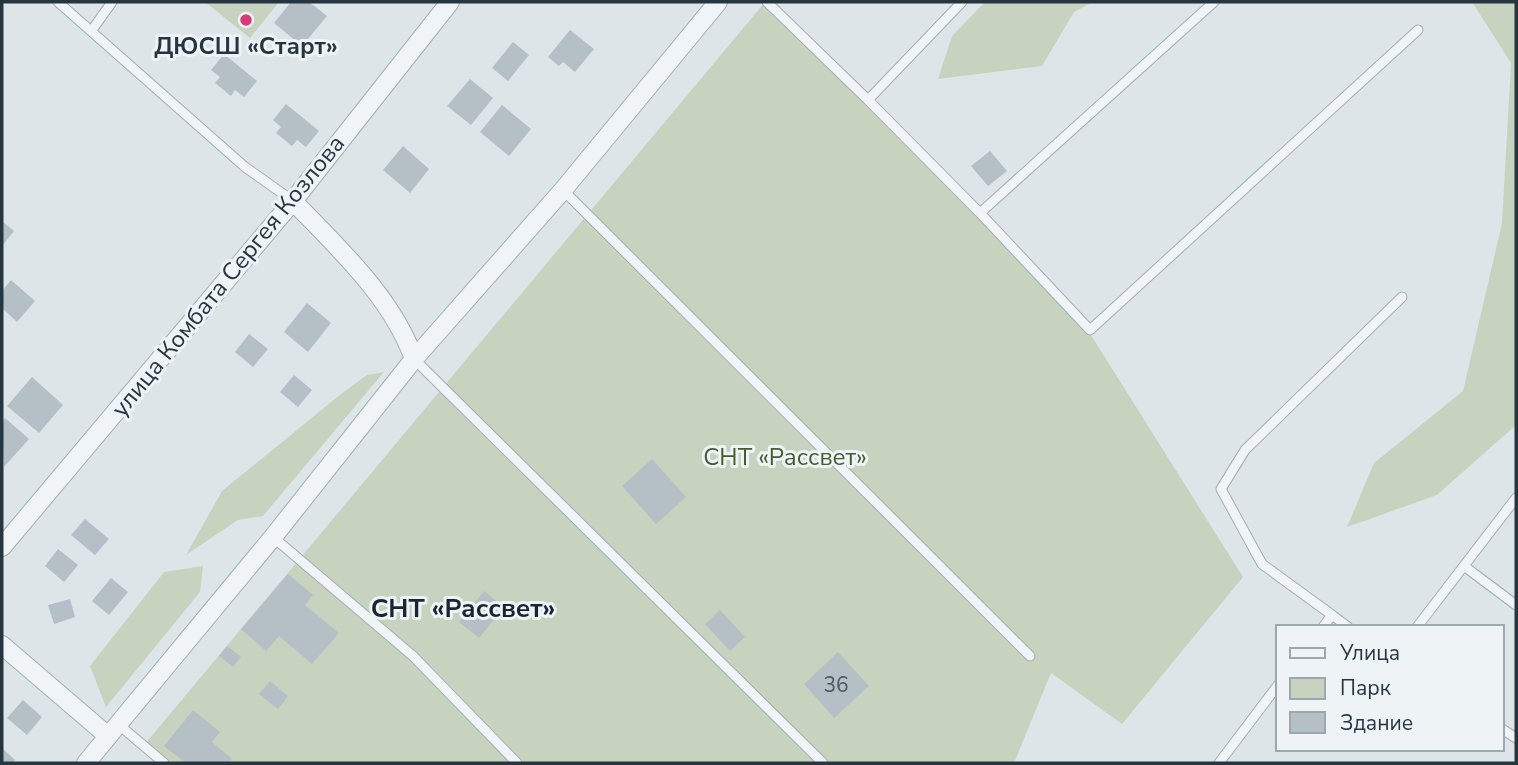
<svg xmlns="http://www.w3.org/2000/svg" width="1518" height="765" font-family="'Nunito Sans',sans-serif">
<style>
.green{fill:#c8d3bf}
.building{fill:#b5bfc6}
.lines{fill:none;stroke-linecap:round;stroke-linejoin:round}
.lane-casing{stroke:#a3adb3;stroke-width:11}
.street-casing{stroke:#a3adb3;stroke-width:20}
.lane{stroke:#f1f4f7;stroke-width:9}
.street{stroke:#f1f4f7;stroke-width:18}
.poi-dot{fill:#d73a74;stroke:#eef3f6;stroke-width:2.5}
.labels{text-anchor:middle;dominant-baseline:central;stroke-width:6;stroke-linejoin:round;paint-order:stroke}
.number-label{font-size:21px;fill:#4a5862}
.poi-label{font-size:24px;font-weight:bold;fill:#263641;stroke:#eef3f6}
.street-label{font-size:24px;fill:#263641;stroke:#eef3f6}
.park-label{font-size:24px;fill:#445e32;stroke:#eef3f6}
.neighbourhood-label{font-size:26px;font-weight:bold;fill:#192631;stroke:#eef3f6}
</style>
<rect width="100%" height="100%" fill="#dee5e9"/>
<path class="green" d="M205,2H279L250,38Z
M765,2H774L1089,332L1243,577L1122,724L1051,673L1014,763H165L144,745Z
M985,2H1093L1074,12L1042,66L938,79L952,36Z
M1472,2H1516V425L1437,495L1347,527L1374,463L1463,391L1502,223L1511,63Z
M384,372L263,516L238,520L186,555L222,491L341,394L367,375Z
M203,566L200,592L106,707L90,666L164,572Z"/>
<path class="building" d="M291,2H309L327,16L302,46L274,23Z
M570,30L594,49L575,72L563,62L559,66L548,57Z
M513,42L529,55L508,81L492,68Z
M224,54L257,81L244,97L235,90L231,96L215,83L220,77L211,70Z
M470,79L493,98L471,125L447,106Z
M286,104L319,131L306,147L297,140L292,146L276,133L281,127L273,120Z
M502,105L531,129L509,156L480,132Z
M403,146L429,169L410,193L383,170Z
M990,151L1007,171L988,186L971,166Z
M2,221L14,231L2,246Z
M11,280L35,301L17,322L2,308V291Z
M307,303L331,323L308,352L284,332Z
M249,334L268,349L253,367L235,352Z
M294,375L312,390L298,407L280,392Z
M32,377L63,405L39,433L7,406Z
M5,418L29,439L4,467L2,422Z
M652,459L686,497L656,524L622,486Z
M85,519L109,539L95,555L71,535Z
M58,549L78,565L64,582L45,566Z
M288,574L313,595L305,605L339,633L312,664L279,636L266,651L241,629Z
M111,578L128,592L109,615L92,601Z
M484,591L504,607L479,638L459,622Z
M70,599L75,617L54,624L48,605Z
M720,610L745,637L730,651L705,624Z
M227,646L241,657L233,667L219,656Z
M838,652L869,686L834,718L804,684Z
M270,681L288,696L278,709L259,694Z
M23,700L42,717L27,735L7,718Z
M193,710L220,732L212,742L232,759L228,763H186L164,746Z
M2,748L15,760L12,763H2Z"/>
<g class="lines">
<g class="lane-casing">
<path id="lane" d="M58,2L245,167L293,201
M767,2L868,100
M962,2L868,100L980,213L1214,2
M92,30L112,2
M563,190L1030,656
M980,213L1090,330L1418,30
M414,359L823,763
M273,537L413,656L517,763
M1464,566L1516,605
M1332,615L1262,564L1221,489L1245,450L1402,297
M1323,627L1332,615L1348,627
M1417,627L1516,498
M118,724L164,763
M1502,729L1516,738
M1219,763L1278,685"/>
</g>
<g class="street-casing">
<path id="street" d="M293,201C338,248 392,297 414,359
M2,547L293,201L450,2
M2,645L108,736
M86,763L273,537L414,359L563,190L718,2"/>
</g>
<use href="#lane" class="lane"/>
<use href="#street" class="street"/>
</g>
<circle class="poi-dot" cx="246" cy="20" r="7"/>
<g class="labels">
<g class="number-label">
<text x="836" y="685">36</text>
</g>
<g class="poi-label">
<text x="246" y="46">ДЮСШ «Старт»</text>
</g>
<g class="street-label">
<text transform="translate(228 276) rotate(-51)">улица Комбата Сергея Козлова</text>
</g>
<g class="park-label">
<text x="785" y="457">СНТ «Рассвет»</text>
</g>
<g class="neighbourhood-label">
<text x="463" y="608">СНТ «Рассвет»</text>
</g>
</g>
<rect width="1518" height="765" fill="none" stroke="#263641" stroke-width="7"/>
<rect x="1276" y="625" width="228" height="126" fill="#eef3f6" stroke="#9ea7ae" stroke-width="2"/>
<rect x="1290" y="648" width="35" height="10" fill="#f1f4f7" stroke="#9ea7ae" stroke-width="2"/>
<text x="1340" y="660" font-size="21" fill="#263641">Улица</text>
<rect x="1290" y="678" width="35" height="21" fill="#c8d3bf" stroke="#9ea7ae" stroke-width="2"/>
<text x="1340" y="695" font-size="21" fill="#263641">Парк</text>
<rect x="1290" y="712" width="35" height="21" fill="#b5bfc6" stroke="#9ea7ae" stroke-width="2"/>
<text x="1340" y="730" font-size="21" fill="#263641">Здание</text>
</svg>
